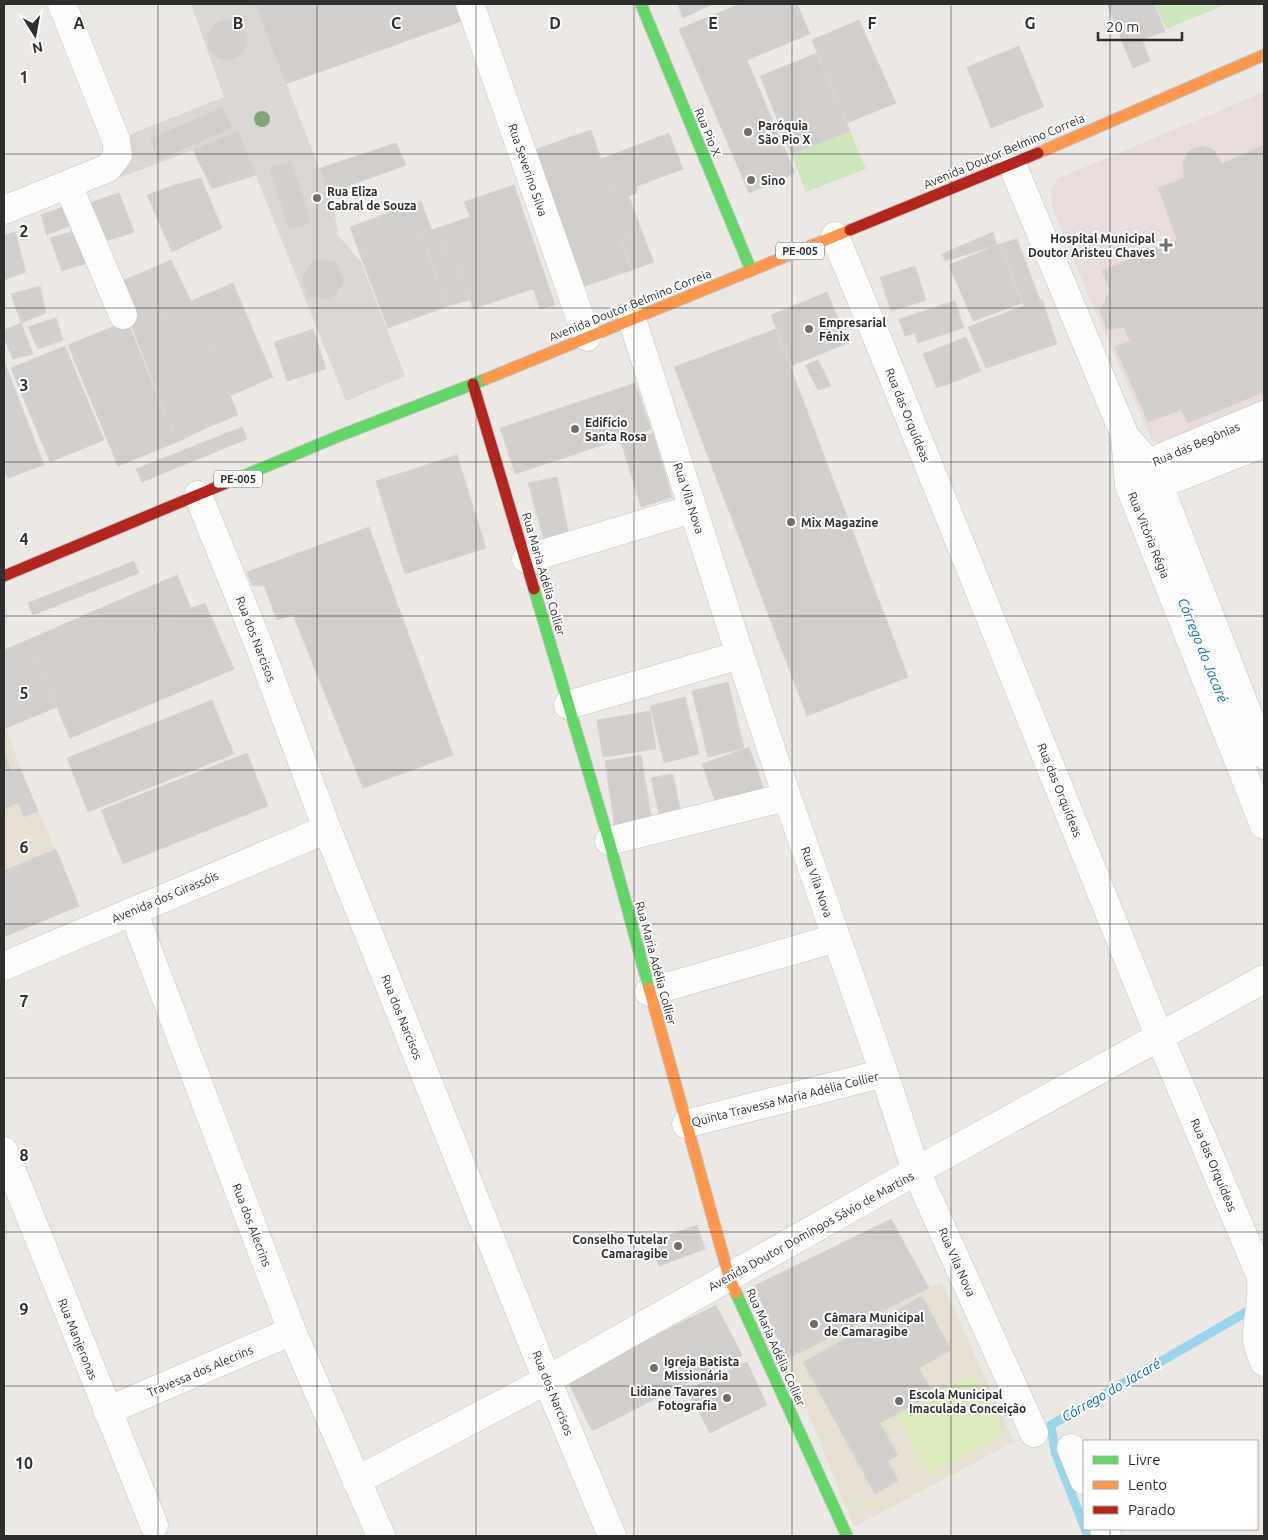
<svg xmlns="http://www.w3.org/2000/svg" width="1268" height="1540" font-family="Ubuntu,sans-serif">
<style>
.education{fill:#e6e0d3}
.medical{fill:#e9dcdb}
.green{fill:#cee6be}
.pitch{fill:#d9eabb}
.plaza{fill:#dad6d2;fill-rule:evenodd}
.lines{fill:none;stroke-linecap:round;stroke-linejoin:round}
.stream{stroke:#99d6ec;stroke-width:9}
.building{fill:#d1cecb;stroke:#d7d4d0}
.street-casing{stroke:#c5c4c5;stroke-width:29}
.fast-casing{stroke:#c5c4c5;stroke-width:13}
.slow-casing{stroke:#c5c4c5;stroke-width:13}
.jam-casing{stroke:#c5c4c5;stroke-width:13}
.street{stroke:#fcfcfb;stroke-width:28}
.fast{stroke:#63d668;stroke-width:11}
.slow{stroke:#ff974d;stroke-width:11}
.jam{stroke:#b3261e;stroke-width:11}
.tree{fill:#82a575}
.grid{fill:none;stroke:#2e2e2e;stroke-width:1;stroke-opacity:0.55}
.poi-dot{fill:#706f6e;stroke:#fff;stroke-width:2}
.labels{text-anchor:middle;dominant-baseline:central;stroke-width:4;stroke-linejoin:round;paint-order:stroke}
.shield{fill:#fff;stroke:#6d6d6d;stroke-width:1}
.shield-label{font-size:11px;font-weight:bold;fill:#2e2e2e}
.poi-label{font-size:12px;font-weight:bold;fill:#2e2e2e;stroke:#fff;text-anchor:start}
.street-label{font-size:12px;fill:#2e2e2e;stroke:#fff}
.water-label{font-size:14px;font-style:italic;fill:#0d6fa3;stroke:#fff}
.grid-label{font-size:16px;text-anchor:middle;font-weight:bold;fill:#2e2e2e;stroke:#fff;stroke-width:4;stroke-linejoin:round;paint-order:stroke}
</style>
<rect width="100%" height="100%" fill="#ece8e4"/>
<path class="education" d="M4,723L20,768L79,906L4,937Z
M942,1282L1014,1442L854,1527L787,1359Z"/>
<path class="medical" d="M1264,92V403L1164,445L1152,441L1084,285L1052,206L1051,190L1057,179Z"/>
<path class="green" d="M1155,4H1228L1166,29Z
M850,131L866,169L806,192L791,154Z"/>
<path class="pitch" d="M974,1374L1005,1433L929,1474L897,1415Z"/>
<path class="plaza" d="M191,4H255L333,203L338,235L361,262L405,376L346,401L238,131L193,150L113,180L116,140L224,97ZM222,107L231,128L159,160L150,139Z"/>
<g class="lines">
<path class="stream" d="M1084,1526L1055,1452L1051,1425L1255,1307
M1085,1529L1088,1536"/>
</g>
<path class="building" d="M255,4H456L462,21L286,84Z
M678,4H713L683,18Z
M740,4H797L810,34L747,60L795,173L749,193L679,29Z
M1107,4H1154L1165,31L1142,40L1150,61L1133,68Z
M207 40a20 20 0 1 1 40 0a20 20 0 1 1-40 0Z
M859,20L896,103L847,123L812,40Z
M1019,46L1044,107L991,128L967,67Z
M817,53L850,131L791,154L760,76Z
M222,107L232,128L159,160L150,139Z
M591,130L612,190L620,188L624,198L629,196L642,232L621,239L632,270L579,288L531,151Z
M238,131L256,175L212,189L193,150Z
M669,133L683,169L637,186V193L624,198L620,188L612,190L601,159Z
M396,143L406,165L329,193L320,168Z
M1264,145V392L1188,423L1181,410L1148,422L1115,347L1130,340L1124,327L1107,330L1100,311L1110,291L1102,271L1177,239L1158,188L1184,178L1183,163L1187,153L1194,148L1203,146L1214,150L1222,164Z
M291,161L311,223L289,230L269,168Z
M201,178L222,228L196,240L175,185Z
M175,185L196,240L172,252L147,195Z
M514,185L555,305L540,309L533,289L473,309L456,258L448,260L441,240L436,241L432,230L470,217L464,202Z
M119,193L134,232L103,242L84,205Z
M421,201L436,241L441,240L448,260L456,258L470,300L448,306L419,229L359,252L350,227Z
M68,205L76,223L47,235L41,215Z
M81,229L94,261L62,271L50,238Z
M419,229L448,306L388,328L359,252Z
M15,232L26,272L4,280V235Z
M642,232L654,262L632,270L621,239Z
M993,232L997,245L945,261L942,254Z
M1017,239L1040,300L1024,306L1000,244Z
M1000,244L1022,303L973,321L949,265Z
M314,259L336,262L344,281L331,300L307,296L302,277Z
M171,260L191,301L161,313L208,427L177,442L115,284Z
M915,266L926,300L891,311L880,277Z
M233,283L273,377L230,396L191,301Z
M40,286L46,313L21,323L11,294Z
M827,292L848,343L791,366L771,315Z
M1042,299L1057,344L986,368L968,327Z
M191,301L238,415L208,427L161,313Z
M955,301L964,328L918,343L915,333L905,336L899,319Z
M56,318L63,340L38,349L28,327Z
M127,321L177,442L118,466L68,345Z
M21,323L33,354L13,359L4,338V330Z
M313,329L326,369L287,381L274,342Z
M776,329L908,677L807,716L674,367Z
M966,337L981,371L962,379L946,345Z
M946,345L962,379L937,388L923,354Z
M65,346L104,440L50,462L11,368Z
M818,360L831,386L818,390L805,365Z
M4,361L44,465L8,478L4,468Z
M635,383L651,429L515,474L500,428Z
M242,427L247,439L142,482L136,469Z
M653,433L672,497L641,507L621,442Z
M457,455L486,548L405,574L376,481Z
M557,477L569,535L544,540L528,483Z
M369,527L453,755L363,788L293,615L277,620L264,586L252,585L247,572Z
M134,561L139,573L33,615L28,603Z
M177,575L191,608L108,644L94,611Z
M205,603L234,669L70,738L28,640L94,611L108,644L191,608Z
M28,640L57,707L6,728L4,723V650Z
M728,682L744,748L708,757L692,691Z
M685,697L699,754L664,763L650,706Z
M212,700L234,754L88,812L67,758Z
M650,711L656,749L603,757L597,720Z
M749,747L765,792L718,809L702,764Z
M4,753L12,772L20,768L38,811L24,817L18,803L4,809Z
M247,753L268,806L123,864L101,810Z
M641,755L652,823L615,829L605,761Z
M673,774L681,814L660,818L651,778Z
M56,849L79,906L4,937V871Z
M891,1219L929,1288L787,1359L754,1286Z
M697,1225L705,1249L659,1266L650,1242Z
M922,1296L951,1350L919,1368L933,1394L880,1423L898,1456L888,1461L898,1481L875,1494L803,1362Z
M716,1305L742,1355L592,1431L567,1380Z
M747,1362L767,1405L710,1433L687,1390Z"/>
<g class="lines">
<g class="street-casing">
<path id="street" d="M470,4L587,337
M1012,164L1125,436L1148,463L1159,485L1264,755
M68,185L123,315
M4,210L108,168L118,155L116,140L62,4
M835,236L880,345L1160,1038L1260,1275C1265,1297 1256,1318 1257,1339C1257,1347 1261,1355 1264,1362
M632,319L740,655L787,797L884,1073L916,1171L1034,1433
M1125,436L1129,485L1264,825
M1137,476L1148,463L1264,415
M1141,485H1159L1264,443
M198,495L258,643L327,829L547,1380L612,1536
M526,559L692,509
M568,705L740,655
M609,841L787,797
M133,911L292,1331L381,1536
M4,966L327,829
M649,992L836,938
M686,1124L884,1073
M4,1151L154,1525
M107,1411L292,1331
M1071,1448L1084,1480
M356,1481L547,1380L916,1171L1264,979
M1104,1529L1107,1536"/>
</g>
<g class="fast-casing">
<path id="fast" d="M641,4L751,270
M243,476L339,436L486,379
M534,589L609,841L649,988
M736,1293L847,1536"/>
</g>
<g class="slow-casing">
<path id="slow" d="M1038,153L1264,55
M486,379L850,230
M649,988L729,1277L736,1293"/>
</g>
<g class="jam-casing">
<path id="jam" d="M850,230L1038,153
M473,384L534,589
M4,576L243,476"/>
</g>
<use href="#street" class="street"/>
<use href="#fast" class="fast"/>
<use href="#slow" class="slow"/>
<use href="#jam" class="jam"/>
</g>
<circle class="tree" cx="262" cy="119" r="8"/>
<path class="grid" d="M158,4V1536M317,4V1536M476,4V1536M634,4V1536M792,4V1536M951,4V1536M1110,4V1441M4,154H1264M4,308H1264M4,462H1264M4,616H1264M4,770H1264M4,924H1264M4,1078H1264M4,1232H1264M4,1386H1264M1110,1529V1536"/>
<g class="poi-dot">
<circle cx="748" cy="132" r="5"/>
<circle cx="751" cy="180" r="5"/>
<circle cx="317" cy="198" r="5"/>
<path d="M1163.5 237.5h5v5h5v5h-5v5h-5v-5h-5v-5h5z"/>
<circle cx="809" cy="329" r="5"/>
<circle cx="575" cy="429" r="5"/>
<circle cx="791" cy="522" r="5"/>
<circle cx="678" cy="1246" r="5"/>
<circle cx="814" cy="1324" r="5"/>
<circle cx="654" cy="1368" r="5"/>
<circle cx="727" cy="1398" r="5"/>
<circle cx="899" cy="1401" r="5"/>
</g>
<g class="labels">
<g class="shield">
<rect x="776" y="242.5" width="48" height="17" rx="4"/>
<rect x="214" y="470.5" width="48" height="17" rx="4"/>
</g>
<g class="shield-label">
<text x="800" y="251">PE-005</text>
<text x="238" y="479">PE-005</text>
</g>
<g class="poi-label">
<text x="758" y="125">Paróquia<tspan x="758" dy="14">São Pio X</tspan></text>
<text x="761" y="180">Sino</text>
<text x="327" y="191">Rua Eliza<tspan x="327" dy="14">Cabral de Souza</tspan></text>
<text x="1155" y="238" text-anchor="end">Hospital Municipal<tspan x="1155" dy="14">Doutor Aristeu Chaves</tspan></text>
<text x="819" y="322">Empresarial<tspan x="819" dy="14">Fênix</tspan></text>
<text x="585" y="422">Edifício<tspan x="585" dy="14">Santa Rosa</tspan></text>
<text x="801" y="522">Mix Magazine</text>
<text x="668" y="1239" text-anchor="end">Conselho Tutelar<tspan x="668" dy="14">Camaragibe</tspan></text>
<text x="824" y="1317">Câmara Municipal<tspan x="824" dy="14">de Camaragibe</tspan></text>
<text x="664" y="1361">Igreja Batista<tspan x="664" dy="14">Missionária</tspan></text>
<text x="717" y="1391" text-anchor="end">Lidiane Tavares<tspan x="717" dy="14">Fotografia</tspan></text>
<text x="909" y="1394">Escola Municipal<tspan x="909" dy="14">Imaculada Conceição</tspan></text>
</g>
<g class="street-label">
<text transform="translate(708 132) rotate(68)">Rua Pio X</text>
<text transform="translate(1004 151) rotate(-23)">Avenida Doutor Belmino Correia</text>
<text transform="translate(528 170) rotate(71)">Rua Severino Silva</text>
<text transform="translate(630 305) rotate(-22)">Avenida Doutor Belmino Correia</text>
<text transform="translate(908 415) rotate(68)">Rua das Orquídeas</text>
<text transform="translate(1196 444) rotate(-23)">Rua das Begônias</text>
<text transform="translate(689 498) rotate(72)">Rua Vila Nova</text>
<text transform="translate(1149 535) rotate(68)">Rua Vitória Régia</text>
<text transform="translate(544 574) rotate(74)">Rua Maria Adélia Collier</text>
<text transform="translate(256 639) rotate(69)">Rua dos Narcisos</text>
<text transform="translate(1060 790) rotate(68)">Rua das Orquídeas</text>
<text transform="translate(817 882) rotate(71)">Rua Vila Nova</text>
<text transform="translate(165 897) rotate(-23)">Avenida dos Girassóis</text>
<text transform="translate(656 963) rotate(75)">Rua Maria Adélia Collier</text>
<text transform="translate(402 1017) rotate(68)">Rua dos Narcisos</text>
<text transform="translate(785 1099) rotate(-14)">Quinta Travessa Maria Adélia Collier</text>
<text transform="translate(1214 1165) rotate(67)">Rua das Orquídeas</text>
<text transform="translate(252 1225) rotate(69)">Rua dos Alecrins</text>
<text transform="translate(811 1231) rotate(-29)">Avenida Doutor Domingos Sávio de Martins</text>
<text transform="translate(957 1262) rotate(66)">Rua Vila Nova</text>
<text transform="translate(78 1339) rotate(68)">Rua Manjeronas</text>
<text transform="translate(776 1347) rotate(66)">Rua Maria Adélia Collier</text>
<text transform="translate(200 1371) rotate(-23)">Travessa dos Alecrins</text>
<text transform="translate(553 1393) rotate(68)">Rua dos Narcisos</text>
</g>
<g class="water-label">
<text transform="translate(1203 650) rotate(68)">Córrego do Jacaré</text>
<text transform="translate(1111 1390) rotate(-30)">Córrego do Jacaré</text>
</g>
</g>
<g class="grid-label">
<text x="79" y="29">A</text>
<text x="238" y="29">B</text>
<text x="396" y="29">C</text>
<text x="555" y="29">D</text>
<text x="713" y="29">E</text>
<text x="872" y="29">F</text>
<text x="1030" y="29">G</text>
<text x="24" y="83">1</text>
<text x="24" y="237">2</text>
<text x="24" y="391">3</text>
<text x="24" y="545">4</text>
<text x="24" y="699">5</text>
<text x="24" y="853">6</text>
<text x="24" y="1007">7</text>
<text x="24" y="1161">8</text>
<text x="24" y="1315">9</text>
<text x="24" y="1469">10</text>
</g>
<rect width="1268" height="1540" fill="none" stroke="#2e2e2e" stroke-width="10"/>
<rect x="1083" y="1440" width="175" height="90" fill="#ffffff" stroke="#ababab"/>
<rect x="1093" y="1456" width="25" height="8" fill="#63d668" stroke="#ababab"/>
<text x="1128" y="1465" font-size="15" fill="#2e2e2e">Livre</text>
<rect x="1093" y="1481" width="25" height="8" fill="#ff974d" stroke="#ababab"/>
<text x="1128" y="1490" font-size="15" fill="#2e2e2e">Lento</text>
<rect x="1093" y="1506" width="25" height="8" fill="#b3261e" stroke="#ababab"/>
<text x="1128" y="1515" font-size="15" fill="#2e2e2e">Parado</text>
<g transform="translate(35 35) rotate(169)" stroke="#ffffff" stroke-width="4" paint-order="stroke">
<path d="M0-4L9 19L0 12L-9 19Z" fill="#2e2e2e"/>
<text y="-8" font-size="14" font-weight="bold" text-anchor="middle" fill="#2e2e2e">N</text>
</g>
<path d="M1098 32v8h84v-8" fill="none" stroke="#2e2e2e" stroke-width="2.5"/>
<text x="1106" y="32" font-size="15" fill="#2e2e2e" stroke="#ffffff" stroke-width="4" paint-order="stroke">20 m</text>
</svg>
